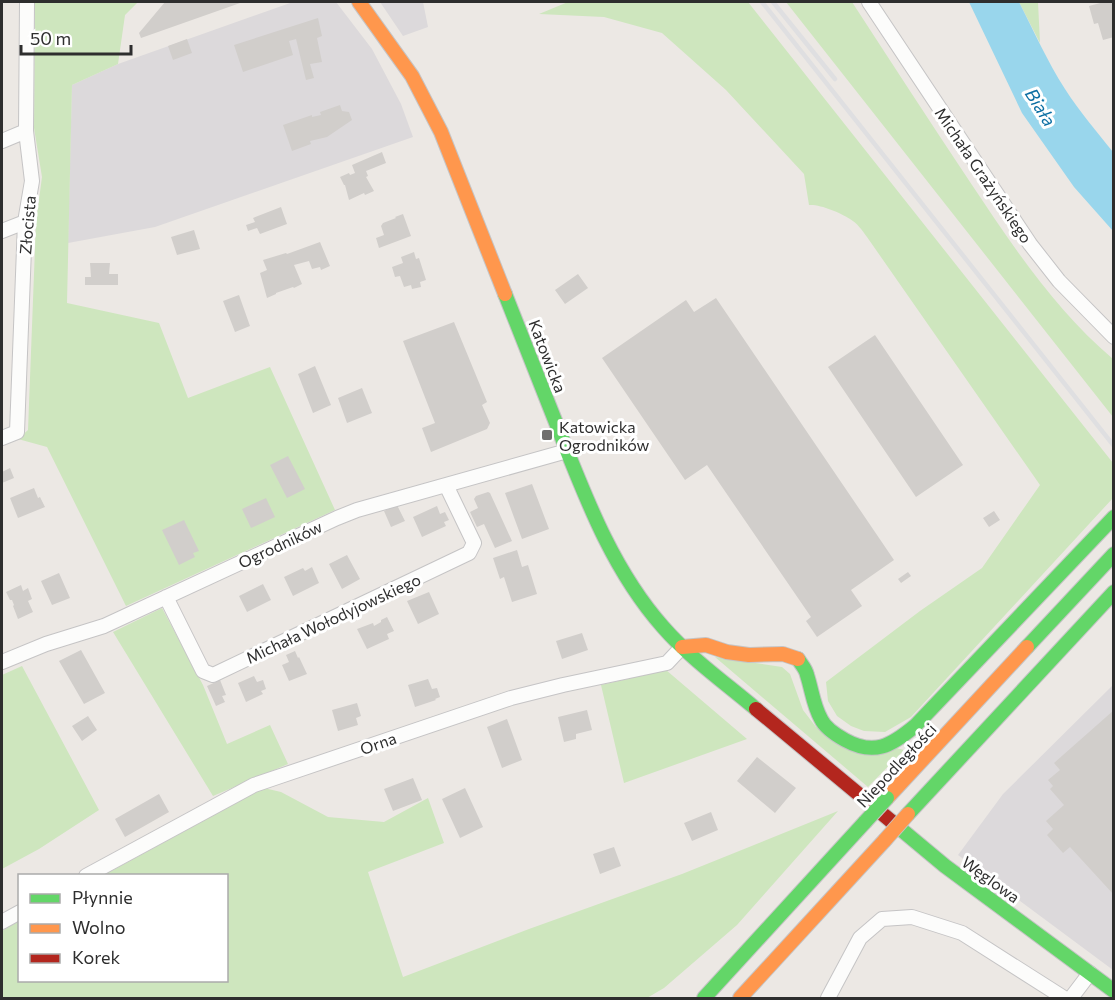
<svg xmlns="http://www.w3.org/2000/svg" width="1115" height="1000" font-family="Commissioner,sans-serif">
<style>
.industrial{fill:#dcd9db}
.green{fill:#cee6be}
.water{fill:#99d6ec}
.building{fill:#d1cecb}
.lines{fill:none;stroke-linecap:round;stroke-linejoin:round}
.street-casing{stroke:#c5c4c5;stroke-width:16}
.fast-casing{stroke:#c5c4c5;stroke-width:16}
.slow-casing{stroke:#c5c4c5;stroke-width:16}
.jam-casing{stroke:#c5c4c5;stroke-width:16}
.street{stroke:#fcfcfb;stroke-width:14}
.fast{stroke:#63d668;stroke-width:14}
.slow{stroke:#ff974d;stroke-width:14}
.jam{stroke:#b3261e;stroke-width:14}
.rail{stroke:#dfdfe1;stroke-width:4.5}
.fast-bridge-casing{stroke:#c6c5c4;stroke-width:16;stroke-linecap:butt}
.slow-bridge-casing{stroke:#c6c5c4;stroke-width:16;stroke-linecap:butt}
.fast-bridge{stroke:#63d668;stroke-width:14}
.slow-bridge{stroke:#ff974d;stroke-width:14}
.poi-dot{fill:#706f6e;stroke:#fff;stroke-width:2}
.labels{text-anchor:middle;dominant-baseline:central;stroke-width:6;stroke-linejoin:round;paint-order:stroke}
.street-label{font-size:16px;fill:#2e2e2e;stroke:#fff}
.poi-label{font-size:16px;fill:#2e2e2e;stroke:#fff;text-anchor:start}
.water-label{font-size:18px;font-style:italic;fill:#0d6fa3;stroke:#fff}
</style>
<rect width="100%" height="100%" fill="#ece8e4"/>
<path class="industrial" d="M293,2H336L372,49L401,104L413,137L155,227L68,243L72,85L118,64Z
M380,2H423L428,27L403,36Z
M1113,685V970L958,855L1003,794Z"/>
<path class="green" d="M35,2H138L125,15L118,64L72,85L67,303L159,323L188,398L270,367L335,510L126,606L47,447L18,439L28,430L36,222L42,177L34,128Z
M568,2H748L1113,463V498L911,717L885,732L864,731L851,726L837,716L828,701L826,682L920,611L982,568L1040,485L867,237C862,230 857,223 850,219C841,213 820,204 809,205L804,174L726,90L662,33L604,17L539,14Z
M786,2H852C891,62 930,122 970,182C1012,245 1055,310 1113,359V417Z
M1019,2H1038L1040,43Z
M162,608L203,685L227,744L270,725L288,764L213,796L113,632Z
M715,657L782,667L790,674L803,710L816,727L904,750L868,787Z
M22,666L99,810L39,849L2,869V675Z
M666,670L747,739L624,783L601,685Z
M264,788L281,792L328,817L384,822L428,798L444,843L368,872L403,977L529,929L682,874L838,811L737,925L664,988L647,998H2V931L19,921L20,980H226V876L104,875Z"/>
<path class="water" d="M969,2H1019C1034,31 1047,61 1065,89C1079,111 1097,132 1113,152V231L1074,187L1022,113Z"/>
<path class="building" d="M165,2H243L141,38L139,33Z
M1104,2H1114V37L1103,40L1098,23L1094,24L1089,6Z
M318,18L322,36L317,38L322,62L310,64L314,78L306,80L296,39L289,41L293,55L243,72L234,45Z
M187,39L192,53L173,60L168,46Z
M340,105L342,111L349,112L352,120L327,137L310,141L311,144L292,151L283,125L312,115V117L321,115L320,112Z
M382,152L386,163L366,171L368,176L366,177L374,191L365,195L364,193L349,200L345,185H344L340,177L349,173L350,175L355,173L352,165Z
M281,207L287,224L260,234L257,228L248,231L246,225L255,222L253,218Z
M403,214L411,236L379,248L376,238L384,235L381,226L383,223L396,218L395,217Z
M194,230L200,249L177,255L171,237Z
M320,242L330,266L321,270L320,267L312,269L309,261L294,265L302,284L294,288L293,287L276,293V294L267,298L260,273L267,270L263,260L286,253L287,254Z
M414,252L416,259L419,258L426,280L420,282L421,287L412,289L411,285L404,287L400,276L395,277L392,267L403,263L401,257Z
M90,263H110L109,274H118V285H85V277H91Z
M578,274L588,288L565,304L555,290Z
M239,295L250,326L235,332L223,301Z
M716,298L894,560L851,590L862,606L817,637L806,621L811,617L707,465L685,480L602,358L686,300L694,312Z
M454,322L487,402L482,405L490,423L487,429L431,452L422,428L435,423L403,341Z
M875,335L963,465L916,497L828,367Z
M315,366L331,405L313,413L298,374Z
M362,388L372,413L347,423L338,398Z
M288,456L305,489L287,498L270,465Z
M10,468L14,478L2,483V472Z
M532,484L549,529L522,539L505,493Z
M34,488L38,498L40,497L45,507L18,518L10,498Z
M488,492L490,493L512,541L495,548L484,524L477,527L470,512L478,508L474,499L476,496Z
M266,498L275,517L251,528L242,509Z
M397,505L405,521L391,527L384,511Z
M437,506L440,514L445,512L449,520L444,522L446,526L422,537L413,517Z
M994,511L1000,520L989,527L983,518Z
M184,520L199,551L193,553L195,557L179,565L162,530Z
M517,550L522,567L528,565L537,594L512,602L504,577L500,579L493,558Z
M347,555L360,579L342,589L329,564Z
M312,567L319,583L293,596L284,577L303,568L305,571Z
M908,572L911,576L901,583L898,579Z
M59,573L70,598L52,605L41,581Z
M263,584L271,600L247,612L239,596Z
M21,585L23,591L28,588L32,599L28,601L33,612L18,619L13,606L14,605L12,600H10L6,592Z
M429,592L439,614L418,624L407,601Z
M387,617L394,631L387,634L389,639L367,649L357,629L373,623L374,626L381,622V620Z
M582,633L588,650L562,659L556,641Z
M81,650L105,693L84,704L59,661Z
M295,651L298,658L299,657L307,674L289,681L282,665L289,662L286,655Z
M254,676L257,682L263,680L266,689L261,691L263,694L246,702L238,683Z
M428,679L432,689L437,688L440,697L435,699L436,700L415,707L408,685Z
M220,680L226,695L222,696L225,702L216,706L207,686Z
M357,703L361,716L356,718L358,725L338,731L332,710Z
M587,710L592,730L576,734V739L564,742L558,717Z
M1114,710V895L1070,847L1063,853L1047,835L1053,829L1046,821L1064,805L1050,789L1053,786L1048,780L1060,770L1054,763Z
M88,716L97,730L82,741L72,726Z
M507,719L522,760L502,768L487,727Z
M757,757L796,788L775,813L737,781Z
M413,778L422,800L393,811L384,789Z
M465,788L483,827L460,838L442,799Z
M159,794L169,812L125,837L115,819Z
M711,812L718,830L692,841L684,823Z
M614,847L621,866L600,874L593,854Z"/>
<g class="lines">
<g class="street-casing">
<path id="street" d="M869,2L1030,244L1059,281L1114,337
M2,141L26,131
M2,231L25,222
M2,438L17,432L25,222L32,181L26,131L27,2
M166,597L203,671L213,675L469,553L474,543L446,485
M2,662L46,644L104,626L337,518L357,510L567,451
M86,876L254,785L511,698L563,685L667,663L682,647
M2,922L20,912
M828,998L860,938L882,919L912,917L962,933L1064,998
M1071,998L1090,973"/>
</g>
<g class="fast-casing">
<path id="fast" d="M505,294C524,342 543,390 562,438C588,504 615,573 663,627C690,658 724,682 756,709
M1027,647L1114,554
M798,659C801,664 806,669 807,675C812,690 813,705 821,719C825,728 836,735 845,740C874,756 891,746 915,726L1114,517
M908,814L1114,592
M891,821L945,866L1114,991
M704,998L865,822"/>
</g>
<g class="slow-casing">
<path id="slow" d="M359,2L412,76L441,132L505,294
M682,647L706,645L727,652L749,655L783,654L798,659
M887,798L1027,647
M740,998L885,840"/>
</g>
<g class="jam-casing">
<path id="jam" d="M756,709L891,821"/>
</g>
<use href="#street" class="street"/>
<use href="#fast" class="fast"/>
<use href="#slow" class="slow"/>
<use href="#jam" class="jam"/>
<path class="rail" d="M762,2L1114,446
M773,2L835,79"/>
<g class="fast-bridge-casing">
<path id="fast-bridge" d="M865,822L887,798"/>
</g>
<g class="slow-bridge-casing">
<path id="slow-bridge" d="M885,840L908,814"/>
</g>
<use href="#fast-bridge" class="fast-bridge"/>
<use href="#slow-bridge" class="slow-bridge"/>
</g>
<rect class="poi-dot" x="541" y="429" width="12" height="12" rx="3"/>
<g class="labels">
<g class="street-label">
<text transform="translate(984 175) rotate(56)">Michała Grażyńskiego</text>
<text transform="translate(27 225) rotate(-85)">Złocista</text>
<text transform="translate(548 356) rotate(69)">Katowicka</text>
<text transform="translate(280 544) rotate(-25)">Ogrodników</text>
<text transform="translate(333 618) rotate(-25)">Michała Wołodyjowskiego</text>
<text transform="translate(378 743) rotate(-19)">Orna</text>
<text transform="translate(896 765) rotate(-47)">Niepodległości</text>
<text transform="translate(991 879) rotate(36)">Węglowa</text>
</g>
<g class="poi-label">
<text x="559" y="426">Katowicka<tspan x="559" dy="18">Ogrodników</tspan></text>
</g>
<g class="water-label">
<text transform="translate(1041 107) rotate(58)">Biała</text>
</g>
</g>
<rect width="1115" height="1000" fill="none" stroke="#2e2e2e" stroke-width="6"/>
<rect x="18" y="874" width="210" height="108" fill="#ffffff" stroke="#ababab" stroke-width="1.5"/>
<rect x="30" y="894" width="30" height="9" fill="#63d668" stroke="#ababab" stroke-width="1.5"/>
<text x="72" y="904" font-size="18" fill="#2e2e2e">Płynnie</text>
<rect x="30" y="924" width="30" height="9" fill="#ff974d" stroke="#ababab" stroke-width="1.5"/>
<text x="72" y="934" font-size="18" fill="#2e2e2e">Wolno</text>
<rect x="30" y="954" width="30" height="9" fill="#b3261e" stroke="#ababab" stroke-width="1.5"/>
<text x="72" y="964" font-size="18" fill="#2e2e2e">Korek</text>
<path d="M21 45v9h110v-9" fill="none" stroke="#2e2e2e" stroke-width="3"/>
<text x="30" y="45" font-size="18" fill="#2e2e2e" stroke="#ffffff" stroke-width="4.5" paint-order="stroke">50 m</text>
</svg>
